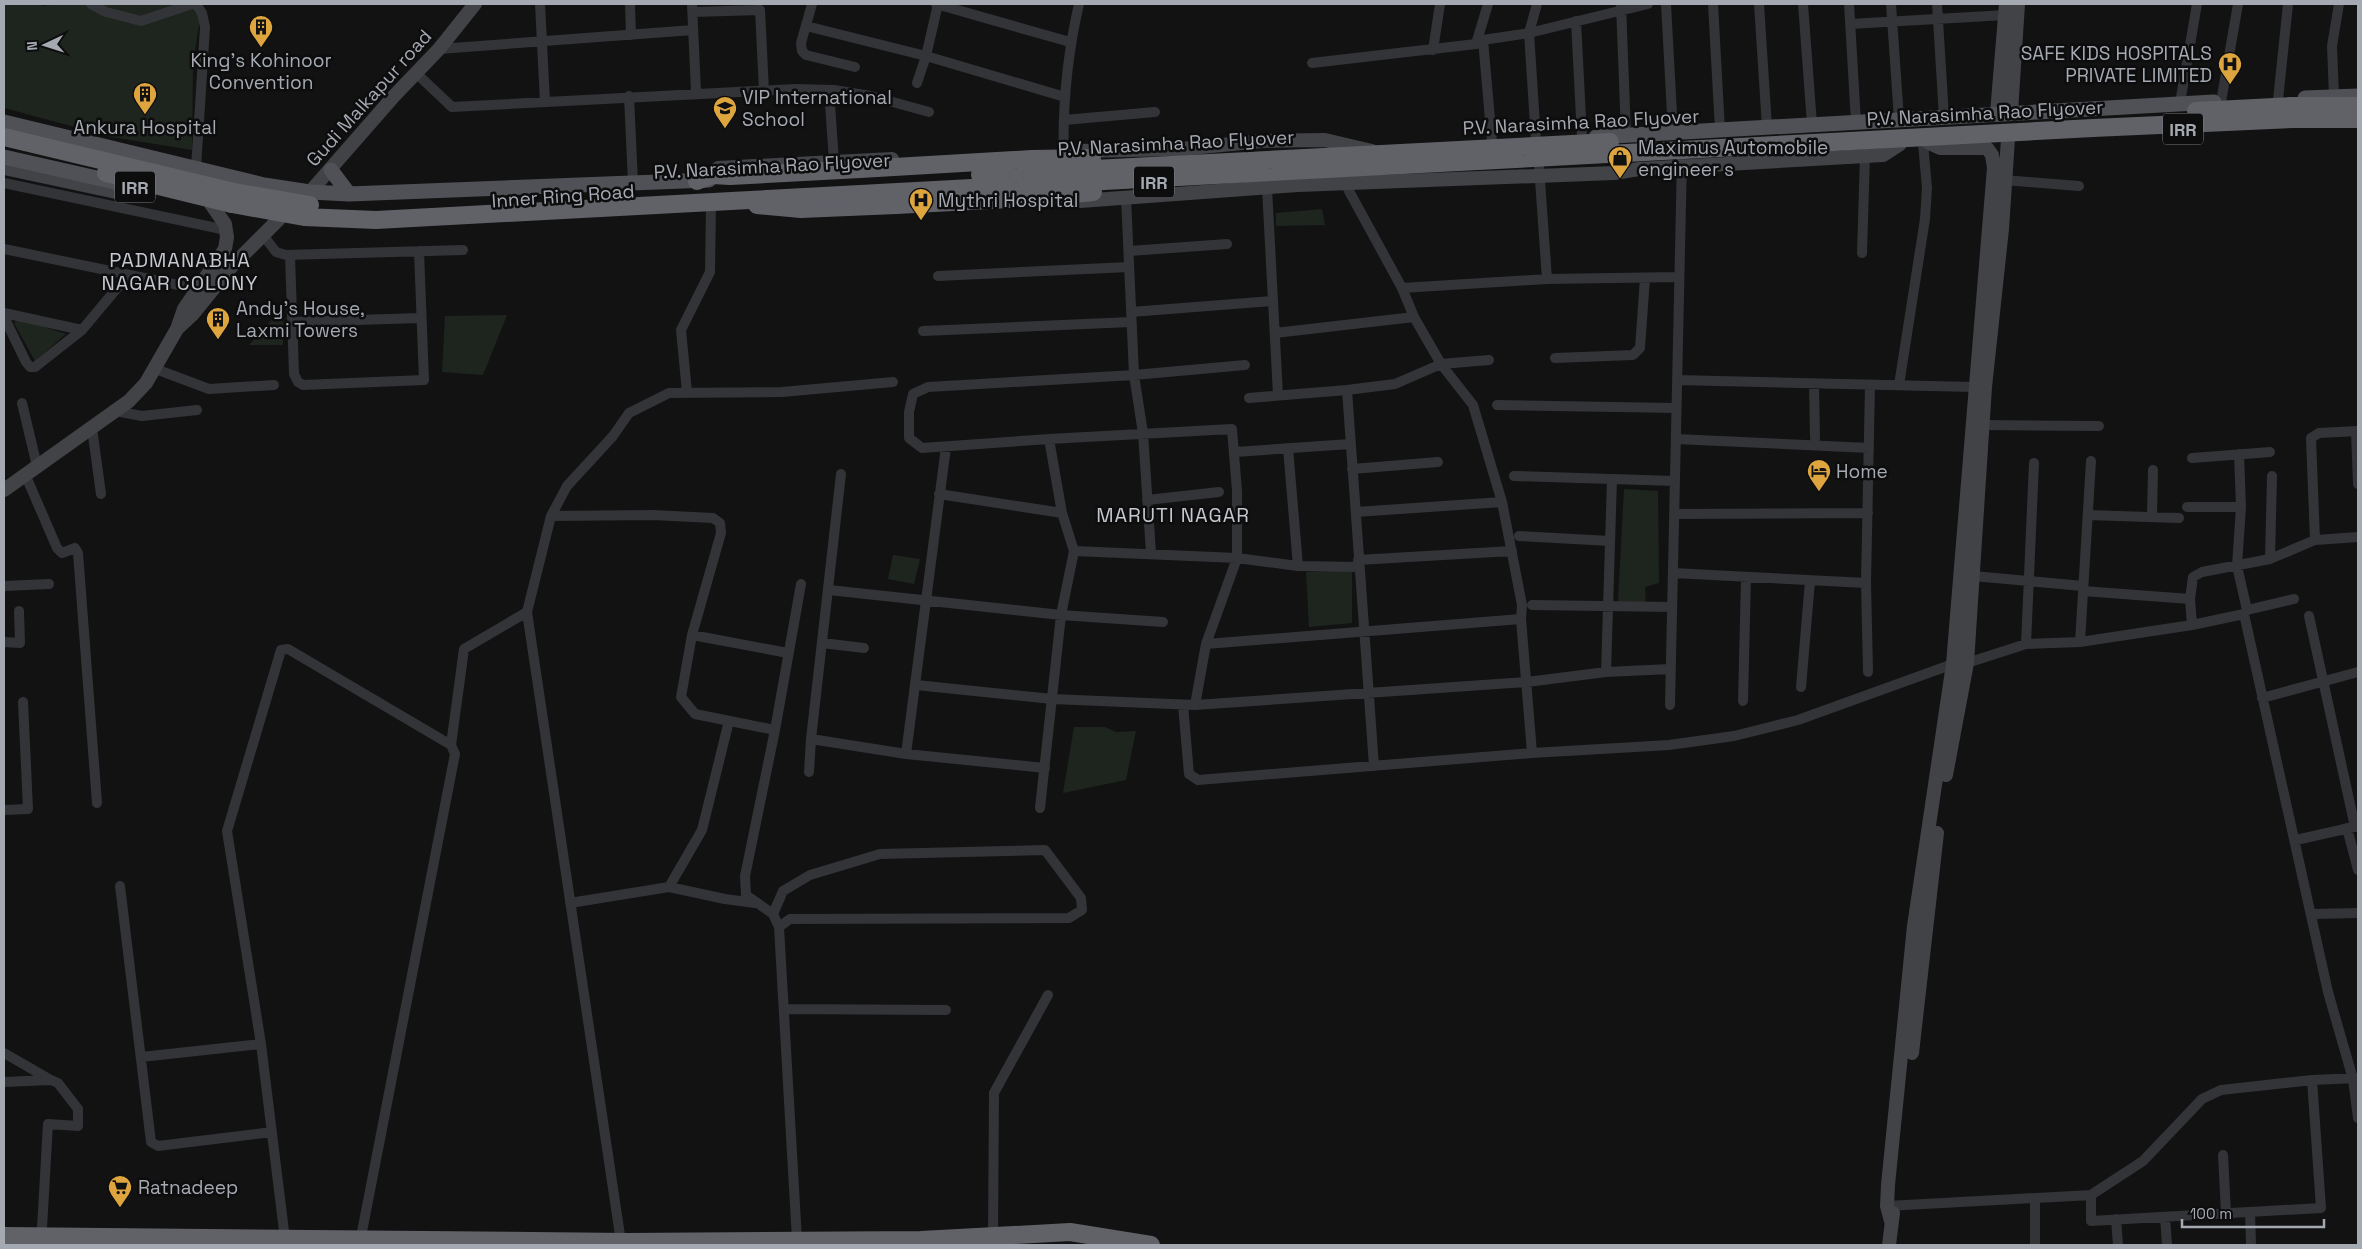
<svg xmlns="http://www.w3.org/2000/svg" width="2362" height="1249" font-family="'Space Grotesk',sans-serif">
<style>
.green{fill:#1e251f}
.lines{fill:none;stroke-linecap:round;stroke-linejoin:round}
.street{stroke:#333438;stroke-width:10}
.secondary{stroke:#414347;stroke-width:14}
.primary{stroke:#4f5156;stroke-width:15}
.highway{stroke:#606268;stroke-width:18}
.highway-bridge{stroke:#606268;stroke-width:18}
.labels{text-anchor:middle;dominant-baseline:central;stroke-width:5;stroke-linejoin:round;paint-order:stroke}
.shield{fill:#0d0d0e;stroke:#777a81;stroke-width:1}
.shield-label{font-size:18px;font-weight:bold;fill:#a5a9b2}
.poi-label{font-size:19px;fill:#a5a9b2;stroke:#0d0d0e;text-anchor:start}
.street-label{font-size:19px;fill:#a5a9b2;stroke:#0d0d0e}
.neighbourhood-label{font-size:20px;letter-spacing:1px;fill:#c5c8cf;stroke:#0d0d0e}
</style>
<rect width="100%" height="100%" fill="#121213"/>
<path class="green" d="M4,4H39L43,6L56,4H193L200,18L193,64L192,150L112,137L4,108Z
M1322,209L1325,225L1276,226V213Z
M284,306L283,345H249Z
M507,315L483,375L442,372L445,316Z
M19,319L66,334L35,361L14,323Z
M1624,489L1658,491L1659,583L1645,587L1646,604L1618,602Z
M893,555L920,559L914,584L888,579Z
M1352,570V623L1309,627L1306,572Z
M1074,727H1105L1116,732L1136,731L1126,780L1063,793Z"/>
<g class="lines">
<path class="street" d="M91,4L106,12L141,21L192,4
M540,4L545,102
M630,4L631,35
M692,4L696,92
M812,4L801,43L802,51L806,55L855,67
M936,4L1070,42
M1621,4L1626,135
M1666,4L1673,132
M1713,4L1720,130
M1759,4L1767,127
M1803,4L1812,124
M1849,4L1856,122
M1891,4L1899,119
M1937,4L1944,117
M693,12L760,10L764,91
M1576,21L1582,137
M1850,24L2005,15
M806,26L926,56L1065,97
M1483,40L1492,142
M1476,44L1488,4
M439,49L693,30
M1433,50L1440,4
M1312,63L1476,44L1483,40L1529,33L1648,4
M416,73L452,107L795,89L834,90L871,96L929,112
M917,83L926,56L938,4
M829,90L834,161
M629,96L633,183
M2334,97L2332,46L2339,4
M2278,100L2288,4
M2221,102L2238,4
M2180,103L2197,4
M1064,120L1155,112
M1536,140L1529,33L1537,4
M1064,163C1062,110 1067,56 1079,4
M1539,166L1547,279
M196,168L205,27L202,13L196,4
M1344,177L1349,191L1402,288L1414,317L1441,364L1473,405L1502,502L1522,605L1521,619L1532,753
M2004,180L2079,186
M4,183L226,230
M1267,188L1278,395
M1126,197L1134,375L1143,433L1151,553
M263,235L276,252L286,255L463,250
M4,249L198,289
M1129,251L1227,244
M1862,253L1865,155
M290,255L294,374L298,382L303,385L424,380L419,251
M938,276L1129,267
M1402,288L1547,279L1679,277
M1131,312L1273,301
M4,313L82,330
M4,317L26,362L30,367H35L82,330L128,275
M292,322L421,318
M923,331L1131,322
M1275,333L1414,317
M1555,358L1633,355L1640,348L1645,278
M153,368L209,389L274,385
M1677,380L1974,387
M1814,384L1815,438
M1899,385L1925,219L1927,188L1923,143
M1347,390L1374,766
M687,392L681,330L710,272L711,205
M1249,398L1347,390L1395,384L1441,364L1489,360
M22,403L37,466
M1497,405L1676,408
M115,411L142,416L197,410
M1982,425L2099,426
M92,428L101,494
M2356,431L2358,484
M1676,439L1869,448
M1288,448L1298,566
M1235,452L1350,444
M2239,454L2241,507L2237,566L2247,610
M2192,458L2270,452
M1352,469L1438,462
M25,474L57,548L62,553L75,548L78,553L97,803
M1514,476L1675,481
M939,494L1062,513
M1147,500L1219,492
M2187,507H2241
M1356,512L1502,502
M1674,514L1868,513
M2088,515L2179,518
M551,516L653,515L713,518L720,523L721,533L692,635L681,697L695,714L775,730
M2152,517L2153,470
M1519,536L1610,541
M2315,540L2311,438L2319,433L2358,431
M1074,551L1237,558L1298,566L1359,567
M2270,559L2272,476
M1358,560L1512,551
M1673,573L1866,583
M1973,576L2083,586
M4,586L49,584
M829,590L1061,615L1163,622
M2083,591L2190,599
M1532,605L1672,607
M527,612L621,1242
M2244,614L2247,610L2294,599
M2309,616L2355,827
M2192,625L2190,599L2193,577L2202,572L2270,559L2315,540L2358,537
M692,635L788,653
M4,642L20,643L19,611
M2080,642L2091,461
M822,643L864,648
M1206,644L1521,619
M2026,644L2034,463
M1606,672L1612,479
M1868,672L1866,583L1870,385
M916,685L1052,699L1195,705L1527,682L1606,672L1671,669
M1801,687L1810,581
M2262,698L2358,672
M1743,701L1746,578
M1183,705L1189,774L1198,780L1532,753L1669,745L1734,736L1798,720L1953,664L1967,663L2026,644L2080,642L2192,625L2244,614L2328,992L2353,1079L2358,1118
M1195,705L1206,644L1237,558V491L1232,429L1049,439L922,448L909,438V412L913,394L928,387L1134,375L1245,365
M1670,705L1682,159
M811,739L906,754L1045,768
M451,745L464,649L527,612L551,516L567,486L613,436L629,413L669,393L782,392L893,382
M906,754L946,447
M809,772L811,739L841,474
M1040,808L1061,615L1074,551L1062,513L1049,439
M4,810L28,809L23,702
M2347,828L2358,870
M2296,840L2358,826
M120,886L151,1142L158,1146L272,1132
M669,887L702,830L729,721
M570,903L669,887L725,899L755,903
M773,914L783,891L810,875L880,854L1045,850L1081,898L1082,910L1069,918L790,919L779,927
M2312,914L2358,913
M784,1009L946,1010
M4,1053L51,1080L4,1082
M141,1057L261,1044
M2223,1155L2226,1213
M2091,1195V1221L2321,1208L2312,1080
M2035,1199V1245
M1887,1206L2091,1195L2143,1161L2202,1099L2221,1090L2312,1080L2358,1078
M2250,1212L2251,1245
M2165,1217L2167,1245
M2116,1219L2118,1245
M993,1236L994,1093L1048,995
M285,1239L261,1044L227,831L281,650L288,649L451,745L455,754L360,1242
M797,1240L779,927L773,914L746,895L745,876L775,730L801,584
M41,1245L48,1124L78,1126V1109L58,1083L51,1080"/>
<path class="secondary" d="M2011,112L2018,4
M1997,113L2006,4
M1078,151L1181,149L1262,141L1325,140L1372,151
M4,168L116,192L142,189
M718,168L892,159
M310,192L394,96L439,49L475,4
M1080,201L1298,185L1614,173L1639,169L1883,155L1900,144
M178,326L184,309L225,249L227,237L225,224L211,204
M4,490L129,401L146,383L177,329L192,315L231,267L279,219
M1946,775L1967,663L1985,387L2002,229L2008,139
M1912,1053L1937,833
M1891,1221L1887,1206L1888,1185L1914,926L1953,664L1994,168L1992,155L1987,148H1940L1929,143
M1889,1245L1893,1213"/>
<path class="primary" d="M2305,98L2358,96
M4,122L264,185L310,192L349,194L709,180
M1596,137L2214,102
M4,157L119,183
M331,170L349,194"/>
<path class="highway" d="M2292,106H2358
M4,137L234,192
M106,173L232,204
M697,181L712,175L730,176L860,169
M757,205L801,209L896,205
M4,1236L627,1242L921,1240L1070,1232L1151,1245"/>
<path class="highway-bridge" d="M2196,111L2292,106
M860,169L1032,159L1092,158
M980,175L1610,142
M234,192L310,205
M232,204L304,217L376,220L2093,128L2293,119H2358
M896,205L1045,197L1093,192"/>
</g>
<defs>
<g id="building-pin" transform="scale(1.25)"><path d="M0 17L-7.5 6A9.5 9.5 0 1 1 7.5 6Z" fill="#dea53f" stroke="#0d0d0e"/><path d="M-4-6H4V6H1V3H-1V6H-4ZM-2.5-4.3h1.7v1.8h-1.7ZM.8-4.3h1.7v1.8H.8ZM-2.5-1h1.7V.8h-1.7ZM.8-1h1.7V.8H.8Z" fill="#111"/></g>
<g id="hospital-pin" transform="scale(1.25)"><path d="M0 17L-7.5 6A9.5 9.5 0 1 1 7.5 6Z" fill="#dea53f" stroke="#0d0d0e"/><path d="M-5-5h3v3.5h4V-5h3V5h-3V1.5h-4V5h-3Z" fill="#111"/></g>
<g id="university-pin" transform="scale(1.25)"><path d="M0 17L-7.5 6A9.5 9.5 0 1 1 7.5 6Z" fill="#dea53f" stroke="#0d0d0e"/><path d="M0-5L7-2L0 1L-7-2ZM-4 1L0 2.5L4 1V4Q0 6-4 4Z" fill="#111"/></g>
<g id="shop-pin" transform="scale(1.25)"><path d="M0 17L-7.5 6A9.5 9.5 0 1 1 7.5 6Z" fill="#dea53f" stroke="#0d0d0e"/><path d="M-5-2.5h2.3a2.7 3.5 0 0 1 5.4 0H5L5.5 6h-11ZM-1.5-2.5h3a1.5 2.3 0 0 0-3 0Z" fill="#111"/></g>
<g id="hotel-pin" transform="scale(1.25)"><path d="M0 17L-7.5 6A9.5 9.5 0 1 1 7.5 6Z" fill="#dea53f" stroke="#0d0d0e"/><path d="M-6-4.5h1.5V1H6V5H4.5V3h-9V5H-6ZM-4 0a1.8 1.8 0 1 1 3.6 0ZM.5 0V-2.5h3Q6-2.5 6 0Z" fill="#111"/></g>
<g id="supermarket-pin" transform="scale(1.25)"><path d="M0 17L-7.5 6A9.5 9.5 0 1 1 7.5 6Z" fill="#dea53f" stroke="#0d0d0e"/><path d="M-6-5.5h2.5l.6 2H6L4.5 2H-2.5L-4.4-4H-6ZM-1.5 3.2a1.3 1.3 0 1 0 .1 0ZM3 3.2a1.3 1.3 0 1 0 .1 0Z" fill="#111"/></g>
</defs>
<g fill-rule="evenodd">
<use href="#building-pin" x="261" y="27"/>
<use href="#hospital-pin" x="2230" y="64"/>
<use href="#building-pin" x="145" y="94"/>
<use href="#university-pin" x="725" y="108"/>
<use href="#shop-pin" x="1620" y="158"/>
<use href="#hospital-pin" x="921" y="200"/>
<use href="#building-pin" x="218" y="319"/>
<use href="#hotel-pin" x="1819" y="471"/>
<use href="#supermarket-pin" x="120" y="1187"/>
</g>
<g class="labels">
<g class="shield">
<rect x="2163" y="113.5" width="40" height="31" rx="4"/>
<rect x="1134" y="166.5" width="40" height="31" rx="4"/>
<rect x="115" y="171.5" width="40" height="31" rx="4"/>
</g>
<g class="shield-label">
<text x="2183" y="129">IRR</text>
<text x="1154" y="182">IRR</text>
<text x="135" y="187">IRR</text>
</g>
<g class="poi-label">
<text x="2212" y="53" text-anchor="end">SAFE KIDS HOSPITALS<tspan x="2212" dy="22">PRIVATE LIMITED</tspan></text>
<text x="261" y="60" text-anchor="middle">King's Kohinoor<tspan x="261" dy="22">Convention</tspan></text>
<text x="742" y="97">VIP International<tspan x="742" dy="22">School</tspan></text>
<text x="145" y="127" text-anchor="middle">Ankura Hospital</text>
<text x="1638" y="147">Maximus Automobile<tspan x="1638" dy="22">engineer s</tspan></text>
<text x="938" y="200">Mythri Hospital</text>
<text x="236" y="308">Andy's House,<tspan x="236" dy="22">Laxmi Towers</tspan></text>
<text x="1836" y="471">Home</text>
<text x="138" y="1187">Ratnadeep</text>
</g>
<g class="street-label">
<text transform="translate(369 98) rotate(-48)">Gudi Malkapur road</text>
<text transform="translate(1985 113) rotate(-3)">P.V. Narasimha Rao Flyover</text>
<text transform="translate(1581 122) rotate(-3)">P.V. Narasimha Rao Flyover</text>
<text transform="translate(1176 143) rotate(-3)">P.V. Narasimha Rao Flyover</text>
<text transform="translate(772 166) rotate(-3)">P.V. Narasimha Rao Flyover</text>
<text transform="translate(563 196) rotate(-4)">Inner Ring Road</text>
</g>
<g class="neighbourhood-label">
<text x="180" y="260">PADMANABHA<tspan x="180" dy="23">NAGAR COLONY</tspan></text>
<text x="1173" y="515">MARUTI NAGAR</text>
</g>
</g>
<rect width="2362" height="1249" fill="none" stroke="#a5a9b2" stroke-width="10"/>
<g transform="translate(45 45) rotate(266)" stroke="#0d0d0e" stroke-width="4" paint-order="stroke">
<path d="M0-4L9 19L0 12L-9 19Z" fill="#a5a9b2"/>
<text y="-8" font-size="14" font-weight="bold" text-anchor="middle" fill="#a5a9b2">N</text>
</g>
<path d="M2182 1219v8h142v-8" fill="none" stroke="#a5a9b2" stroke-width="2.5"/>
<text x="2190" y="1219" font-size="15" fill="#a5a9b2" stroke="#0d0d0e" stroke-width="4" paint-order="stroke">100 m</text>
</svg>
